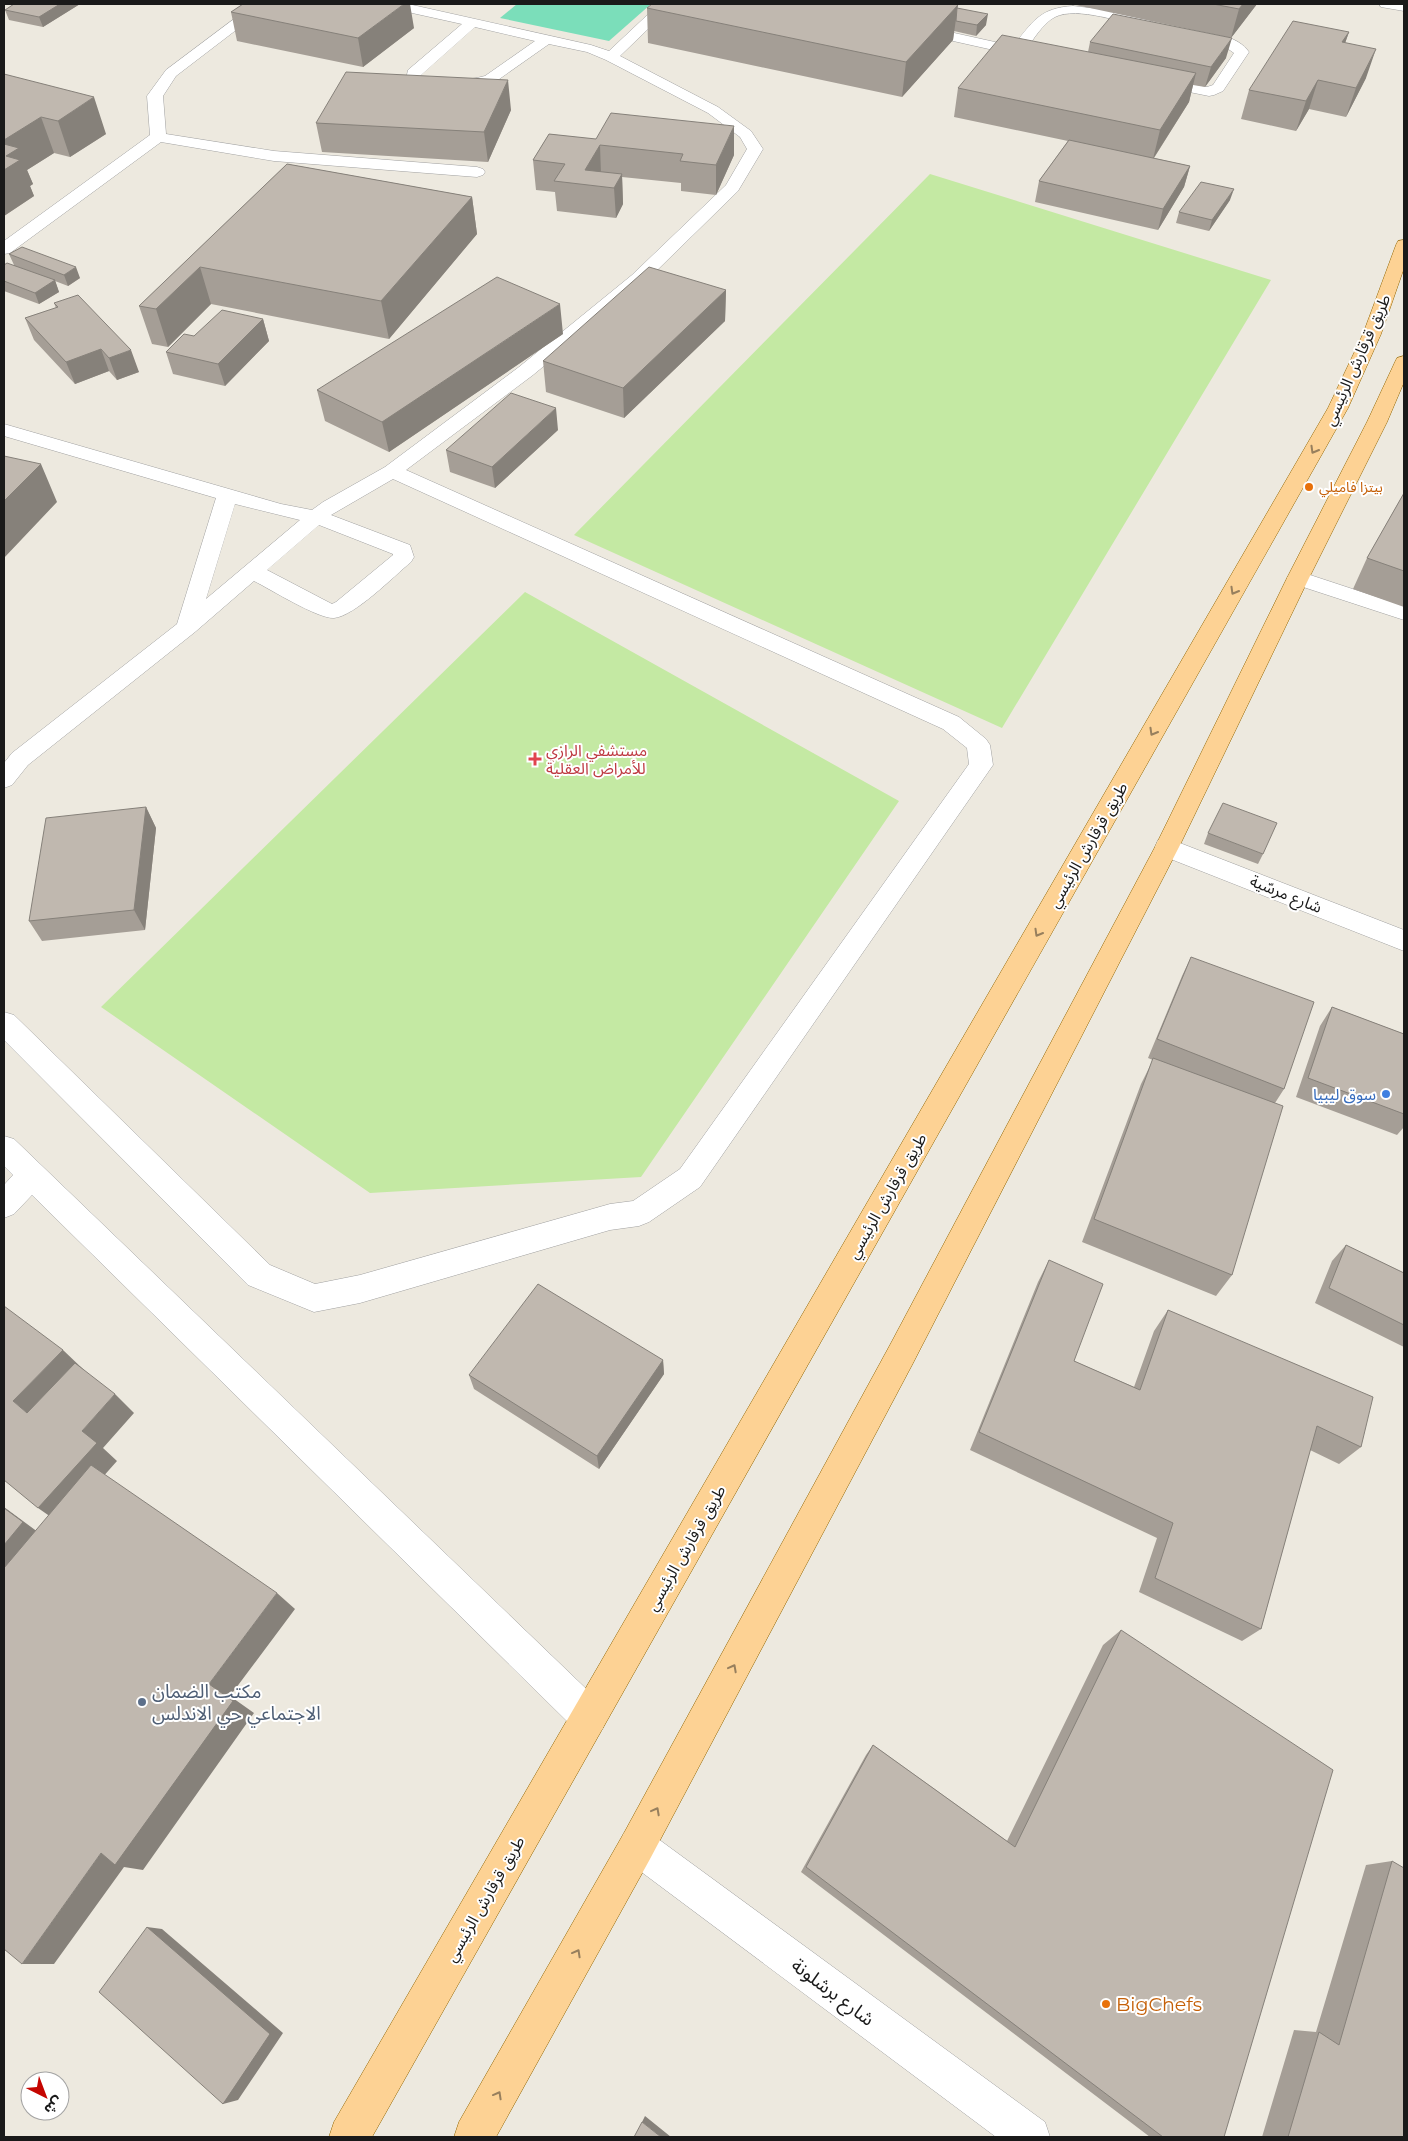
<svg xmlns="http://www.w3.org/2000/svg" width="1408" height="2141" font-family="Montserrat,'Noto Sans Arabic',sans-serif">
<style>
.grass{fill:#c4e9a3}
.pitch{fill:#7bdeba}
.lines{fill:none;stroke-linecap:round;stroke-linejoin:round}
.service-casing{stroke:#a1a1a1;stroke-width:1}
.minor-casing{stroke:#a1a1a1;stroke-width:1}
.primary-casing{stroke:#916500;stroke-width:1}
.service{fill:#fff;fill-rule:evenodd}
.minor{fill:#fff;fill-rule:evenodd}
.primary{fill:#fdd294;fill-rule:evenodd}
.wall{fill:#a59e96}
.shaded-wall{fill:#86817a}
.building{fill:#c0b8af;stroke:#86817a}
.oneway{stroke:#977f5d}
.food-dot{fill:#e8710a;stroke:#fff;stroke-width:2}
.health-dot{fill:#e0444e;stroke:#fff;stroke-width:2}
.shop-dot{fill:#3f7fe0;stroke:#fff;stroke-width:2}
.service-dot{fill:#5c6f8a;stroke:#fff;stroke-width:2}
.labels{text-anchor:middle;dominant-baseline:central;stroke-width:4;stroke-linejoin:round;paint-order:stroke}
.far-food-label{font-size:14px;fill:#c56008;stroke:#fff;text-anchor:start}
.street-label{font-size:16px;fill:#1a1a1a;stroke:#fff}
.health-label{font-size:16px;fill:#be3a42;stroke:#fff;text-anchor:start}
.shop-label{font-size:16px;fill:#366cbe;stroke:#fff;text-anchor:end}
.near-service-label{font-size:19px;fill:#4e5e75;stroke:#fff;text-anchor:start}
.near-street-label{font-size:19px;fill:#1a1a1a;stroke:#fff}
.near-food-label{font-size:19px;fill:#c56008;stroke:#fff;text-anchor:start}
</style>
<rect width="100%" height="100%" fill="#ede9df"/>
<path class="grass" d="M930,174L1271,280L1002,728L574,535Z
M525,592L899,801L641,1177L370,1193L101,1007Z"/>
<path class="pitch" d="M517,4H651L609,41L500,18Z"/>
<g class="lines">
<g class="service-casing">
<path id="service" d="M254,4H270L176,76L163,96L166,134L274,151L477,167L483,169L485,172L483,175L477,177L274,161L161,142L10,253L4,254V241L150,135L147,96L166,70Z
M383,4H408L591,45L609,51L659,4H674L620,56L718,107L751,131L763,149L738,191L644,283L533,375L406,470L959,717L986,739L990,745L993,765L700,1187L649,1222L639,1226L610,1230L360,1303L314,1312L248,1285L4,1040V1012L14,1015L270,1265L315,1284L360,1275L610,1204L633,1201L680,1169L969,764L967,748L943,729L393,479L331,515L410,545L414,557L411,562C394,576 355,616 334,618C318,619 270,589 254,581L195,632L28,765L12,785L4,788V763L12,753L177,624L216,498L4,436V424L281,504L312,510L323,502L385,467L519,367L632,275L726,185L747,149L740,137L708,113L606,60L587,52L549,44L495,82C466,92 438,90 408,82L406,79L408,70L462,24L385,7ZM475,27L535,41L485,76C464,82 442,80 420,76ZM235,504L300,520L206,599ZM319,525L393,554V555L336,602L332,604L267,570Z
M1073,6L1099,9L1152,21L1154,24L1152,27L1147,28C1124,23 1077,6 1055,17C1043,23 1034,39 1026,49L1034,51L1036,54L1034,57L1029,58L913,32L911,29L913,26L918,25L1013,46C1033,22 1039,8 1073,6Z
M1194,30C1213,34 1237,35 1249,52L1223,91L1214,95L1209,96L1150,84L1148,81L1150,78L1155,77L1207,87L1213,85L1234,53L1221,44L1189,37L1187,34L1189,31Z"/>
</g>
<g class="minor-casing">
<path id="minor" d="M1379,4H1404V11L1381,7Z
M1298,571L1404,606V620L1291,583L1287,578L1291,573Z
M1167,838L1404,930V951L1158,854L1155,847L1158,840Z
M4,1136L14,1139L602,1704L607,1717L602,1730L589,1735L576,1730L32,1195L14,1214L4,1218V1185L13,1175L4,1166Z
M637,1827L650,1833L1045,2122L1050,2137H996L624,1859L618,1846L624,1833Z"/>
</g>
<g class="primary-casing">
<path id="primary" d="M1404,240V268L1381,334L1348,408L372,2137H329L334,2122L1328,408L1363,334L1396,245L1398,241Z
M1404,356V382L1387,422L1309,578L1179,847L912,1365L650,1859L496,2137H454L459,2122L624,1833L890,1345L1155,847L1287,578L1367,422L1395,362L1397,358Z"/>
</g>
<use href="#service" class="service"/>
<use href="#minor" class="minor"/>
<use href="#primary" class="primary"/>
</g>
<path class="wall" d="M14,4H80L43,27L9,20L5,10Z
M1071,4H1257L1231,38Z
M958,5L957,8L986,25L976,36L954,31L953,40L902,97L648,43L647,8Z
M231,12L414,28L363,67L237,41Z
M1349,32L1345,43L1366,78L1346,117L1309,109L1296,131L1241,119L1249,90Z
M1090,42L1226,58L1205,87L1193,85L1189,102L1154,158L1190,166L1184,187L1158,230L1035,202L1039,181L1068,141L954,117L958,88L1088,52Z
M4,74L106,134L70,157L54,153L27,170L33,184L30,186L34,196L4,216Z
M511,110L488,162L322,152L316,123Z
M549,134L734,155L716,195L681,191V183L622,177L623,204L616,218L557,211L555,192L536,190L533,160Z
M287,164L472,197L477,234L389,339L211,304L168,347L152,344L139,306Z
M1230,200L1209,231L1176,223L1179,212Z
M9,254L80,278L68,286L55,281L59,292L39,304L4,291V265H14Z
M726,290L725,321L624,418L546,392L543,361Z
M54,303L139,372L117,380L109,371L75,384L34,340L25,318L56,308Z
M263,319L269,341L225,386L173,374L166,352L194,336Z
M563,334L389,452L325,421L317,390Z
M558,430L495,488L450,472L446,450Z
M1404,493V607L1353,589L1367,558Z
M146,807L156,828L145,930L42,941L29,921Z
M1208,833L1263,854L1258,864L1204,844Z
M1191,957L1284,1089L1275,1103L1232,1275L1216,1296L1082,1242L1141,1084L1153,1060L1148,1058L1182,976Z
M1332,1007L1404,1034V1127L1397,1135L1296,1097L1320,1026Z
M1346,1245L1404,1273V1347L1315,1303L1332,1261Z
M1049,1260L1074,1361L1134,1387L1154,1331L1168,1310L1361,1447L1339,1464L1310,1450L1261,1629L1242,1641L1139,1592L1157,1538L970,1450L1038,1282Z
M663,1360L664,1374L599,1469L474,1389L469,1375Z
M1121,1630L1224,2137H1150L801,1872L866,1755L873,1745L1007,1841L1103,1645Z
M1392,1861L1404,2137H1262L1294,2030L1316,2032L1366,1865Z"/>
<path class="shaded-wall" d="M60,4H80L43,27L39,17Z
M404,4H410L414,28L363,67L358,38Z
M1243,4H1257L1231,38L1239,9Z
M958,5L953,40L902,97L906,62Z
M988,14L986,25L976,36L977,25Z
M1349,32L1339,60L1342,42Z
M1232,38L1226,58L1205,87L1211,67Z
M1376,49L1366,78L1346,117L1356,88Z
M1196,73L1189,102L1153,159L1160,130Z
M508,80L511,110L488,162L484,132Z
M1318,80L1309,109L1296,131L1306,101Z
M94,97L106,134L70,157L58,121Z
M41,117L54,153L27,170L33,184L30,186L34,196L4,216V140Z
M734,126V155L716,195V165Z
M600,145L601,174L585,170Z
M1190,166L1184,187L1158,230L1163,209Z
M622,174L623,204L616,218L614,188Z
M1234,189L1230,200L1209,231L1212,220Z
M472,197L477,234L389,339L381,301Z
M76,267L80,278L68,286L64,275Z
M200,267L211,304L168,347L156,309Z
M55,280L59,292L39,304L35,293Z
M726,290L725,321L624,418L623,388Z
M560,304L563,334L389,452L382,422Z
M263,319L269,341L225,386L218,364Z
M101,349L109,371L75,384L66,362Z
M131,350L139,372L117,380L109,358Z
M556,408L558,430L495,488L492,467Z
M41,464L57,502L4,558V501Z
M146,807L156,828L145,930L134,910Z
M63,1350L84,1370L35,1420L13,1401Z
M663,1360L664,1374L599,1469L597,1456Z
M115,1394L134,1413L103,1448L117,1461L61,1524L38,1508L82,1431Z
M4,1507L46,1538L4,1588Z
M277,1593L295,1609L230,1696L254,1713L143,1870L124,1867L54,1964H22L101,1853L209,1684Z
M147,1927L162,1929L283,2033L238,2100L223,2104Z
M645,2116L671,2137H661L642,2122Z"/>
<path class="building" d="M14,4H60L39,17L5,10Z
M243,4H404L358,38L231,12Z
M652,4H953L958,5L906,62L647,8Z
M1213,4H1243L1239,9Z
M957,8L988,14L977,25L956,21Z
M1113,14L1232,38L1211,67L1090,42Z
M1293,21L1349,32L1342,42L1376,49L1356,88L1318,80L1306,101L1249,90Z
M1002,35L1196,73L1160,130L958,88Z
M346,72L508,80L484,132L316,123Z
M4,74L94,97L58,121L41,117L4,140Z
M611,113L734,126L716,165L680,161L683,154L600,145L585,170L622,174L614,188L554,181L565,164L533,160L549,134L596,139Z
M1069,140L1190,166L1163,209L1039,181Z
M4,144L19,148L6,156L20,160L4,170Z
M287,164L472,197L381,301L200,267L156,309L139,306Z
M1201,182L1234,189L1212,220L1179,212Z
M22,247L76,267L64,275L9,254Z
M7,263L55,280L35,293L4,281V265Z
M649,267L726,290L623,388L543,361Z
M497,277L560,304L382,422L317,390Z
M78,295L131,350L109,358L101,349L66,362L25,318L58,307L54,303Z
M222,310L263,319L218,364L166,352L184,334L194,336Z
M511,393L556,408L492,467L446,450Z
M4,456L41,464L4,501Z
M1404,493V571L1367,558Z
M1223,803L1277,823L1263,854L1208,833Z
M146,807L134,910L29,921L46,818Z
M1191,957L1314,1002L1284,1089L1157,1039Z
M1332,1007L1404,1034V1114L1308,1078Z
M1153,1058L1283,1106L1232,1275L1094,1219Z
M1346,1245L1404,1273V1325L1329,1288Z
M1049,1260L1103,1284L1074,1361L1140,1390L1168,1310L1373,1397L1361,1447L1317,1426L1261,1629L1155,1578L1173,1523L979,1432Z
M538,1284L663,1360L597,1456L469,1375Z
M4,1306L63,1350L13,1401L27,1413L75,1363L115,1394L82,1431L97,1443L38,1508L4,1480Z
M91,1465L277,1593L209,1684L233,1701L115,1865L101,1853L22,1964L4,1949V1568Z
M4,1508L23,1522L4,1545Z
M1121,1630L1333,1770L1224,2137H1163L806,1867L873,1745L1015,1847Z
M1392,1861L1404,1868V2137H1288L1319,2032L1339,2045Z
M147,1927L270,2034L223,2104L99,1992Z
M642,2122L661,2137H634Z"/>
<defs><path id="oneway-chevron" d="M-2-3.5L2.5 0L-2 3.5" fill="none" stroke-width="1.6" stroke-linecap="round" stroke-linejoin="round" transform="scale(1.25)"/></defs>
<g class="oneway">
<use href="#oneway-chevron" transform="translate(1314 450) rotate(120)"/>
<use href="#oneway-chevron" transform="translate(1234 591) rotate(120)"/>
<use href="#oneway-chevron" transform="translate(1153 732) rotate(120)"/>
<use href="#oneway-chevron" transform="translate(1038 933) rotate(120)"/>
<use href="#oneway-chevron" transform="translate(733 1668) rotate(-62)"/>
<use href="#oneway-chevron" transform="translate(656 1811) rotate(-62)"/>
<use href="#oneway-chevron" transform="translate(577 1953) rotate(-61)"/>
<use href="#oneway-chevron" transform="translate(498 2095) rotate(-61)"/>
</g>
<g class="food-dot">
<circle cx="1309" cy="487" r="5"/>
<circle cx="1106" cy="2004" r="5"/>
</g>
<path class="health-dot" d="M532.5 751.5h5v5h5v5h-5v5h-5v-5h-5v-5h5z"/>
<circle class="shop-dot" cx="1386" cy="1094" r="5"/>
<circle class="service-dot" cx="142" cy="1702" r="5"/>
<g class="labels">
<g class="far-food-label">
<text x="1319" y="487">بيتزا فاميلي</text>
</g>
<g class="street-label">
<text transform="translate(1357 360) rotate(-66)">طريق قرقارش الرئيسي</text>
<text transform="translate(1088 845) rotate(-60)">طريق قرقارش الرئيسي</text>
<text transform="translate(1286 894) rotate(22)">شارع مرسّية</text>
<text transform="translate(887 1196) rotate(-60)">طريق قرقارش الرئيسي</text>
<text transform="translate(686 1548) rotate(-60)">طريق قرقارش الرئيسي</text>
<text transform="translate(485 1899) rotate(-60)">طريق قرقارش الرئيسي</text>
</g>
<g class="health-label">
<text x="546" y="750">مستشفي الرازي<tspan x="546" dy="18">للأمراض العقلية</tspan></text>
</g>
<g class="shop-label">
<text x="1376" y="1094">سوق ليبيا</text>
</g>
<g class="near-service-label">
<text x="152" y="1691">مكتب الضمان<tspan x="152" dy="22">الاجتماعي حي الاندلس</tspan></text>
</g>
<g class="near-street-label">
<text transform="translate(833 1992) rotate(37)">شارع برشلونة</text>
</g>
<g class="near-food-label">
<text x="1116" y="2004">BigChefs</text>
</g>
</g>
<rect width="1408" height="2141" fill="none" stroke="#1a1a1a" stroke-width="10"/>
<g transform="translate(45 2096) rotate(138)"><circle r="24" fill="#ffffff" stroke="#a3a3a3"/>
<path d="M0-4L9 19L0 12L-9 19Z" fill="#c50500"/>
<text y="-8" font-size="14" font-weight="bold" text-anchor="middle" fill="#1a1a1a">ش</text>
</g>
</svg>
